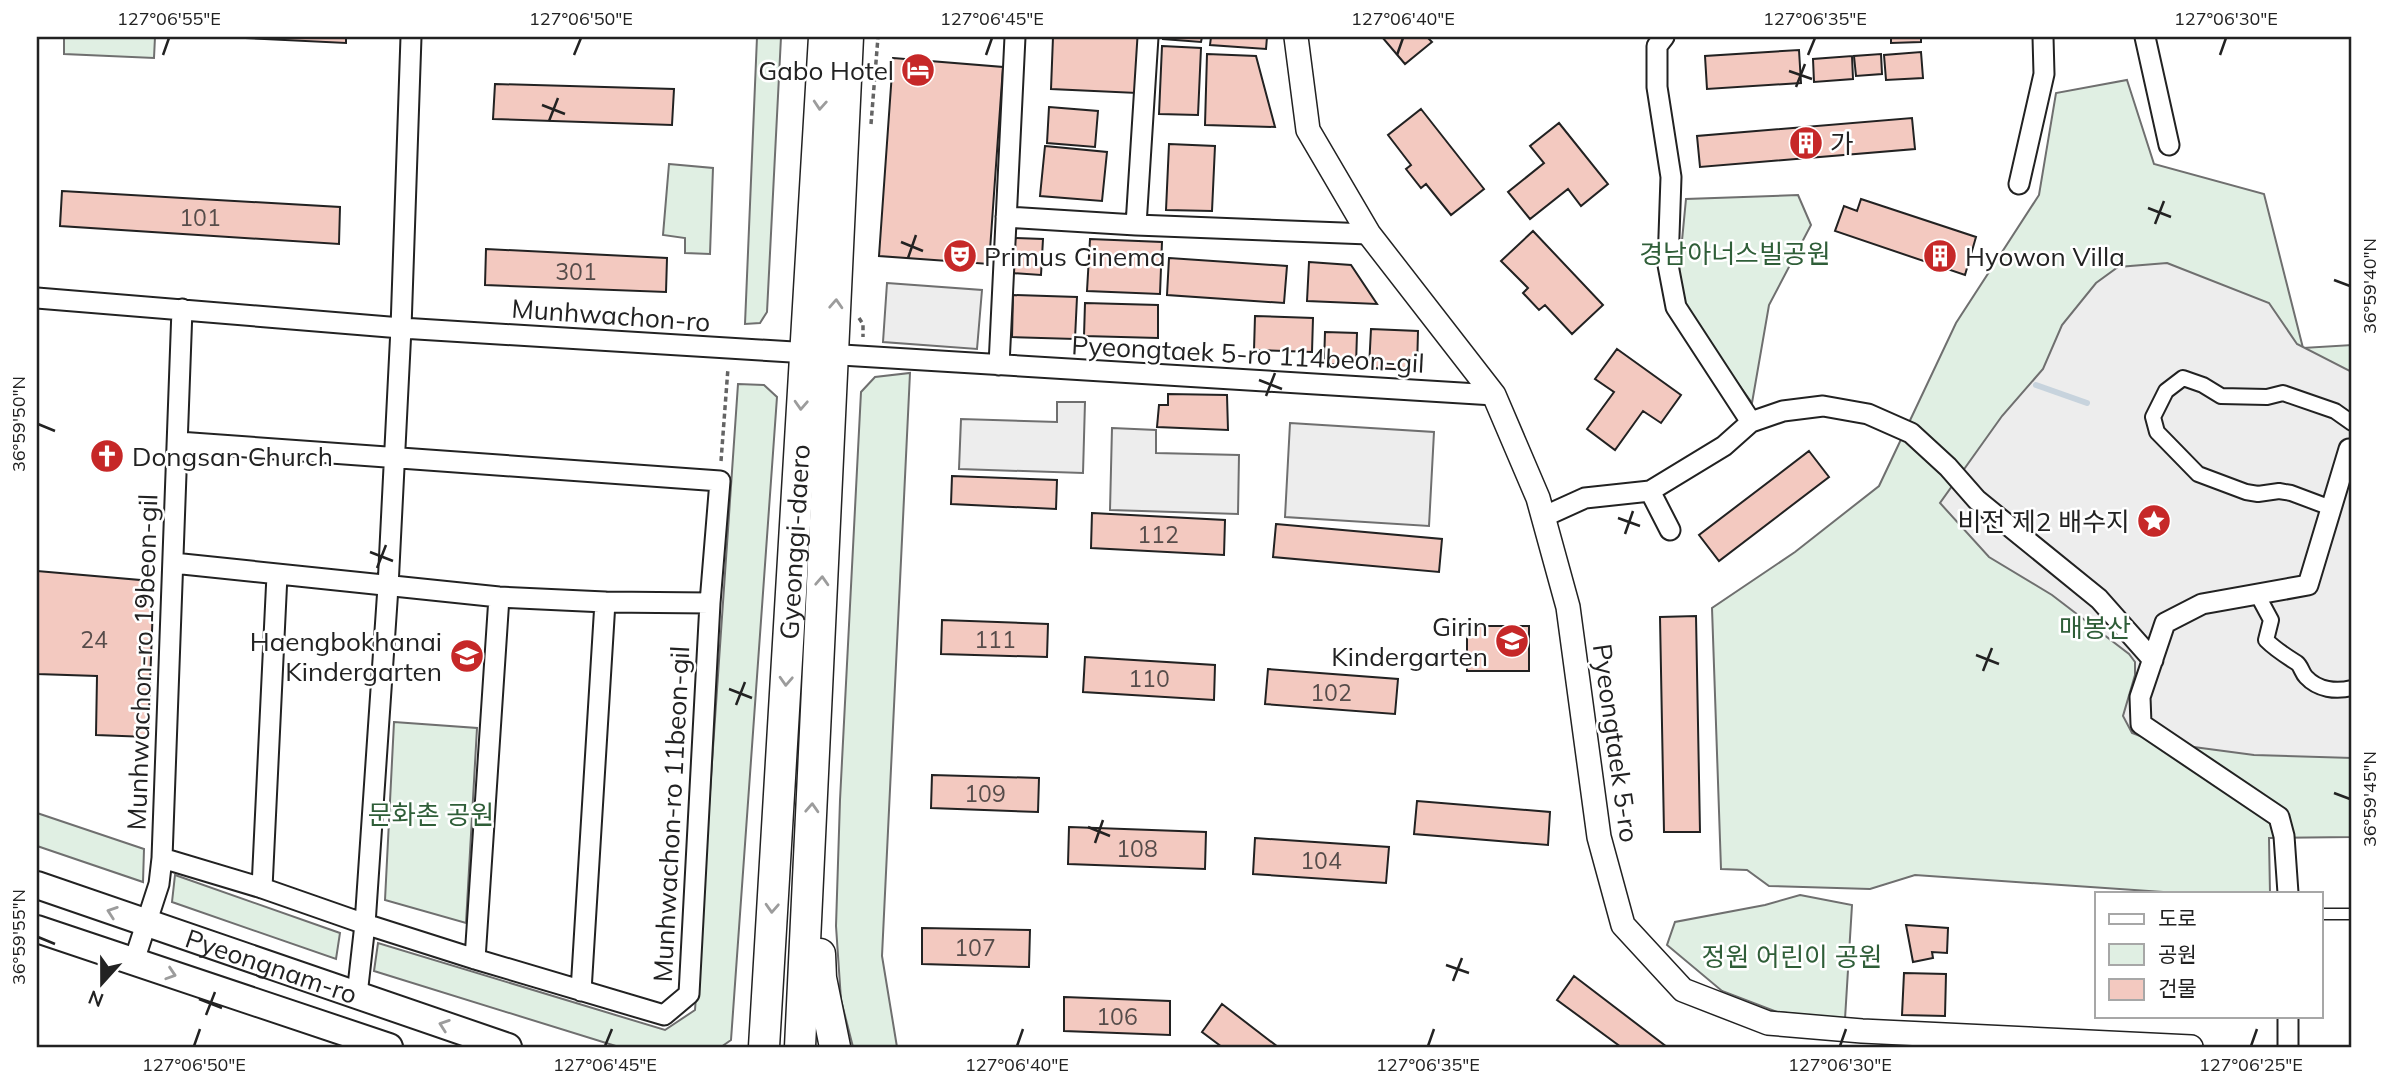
<svg xmlns="http://www.w3.org/2000/svg" width="2389" height="1084" font-family="Mulish,'Noto Sans KR',sans-serif">
<style>
.green{fill:#e0efe3;stroke:#6f6f6f;stroke-width:2}
.parking{fill:#ededed;stroke:#6f6f6f;stroke-width:2}
.lines{fill:none;stroke-linecap:round;stroke-linejoin:round}
.stream{stroke:#c7d3dd;stroke-width:6}
.building{fill:#f3c9c0;stroke:#222;stroke-width:2}
.service-casing{stroke:#222;stroke-width:13}
.pedestrian-casing{stroke:#222;stroke-width:18}
.minor-casing{stroke:#222;stroke-width:23}
.tertiary-casing{stroke:#222;stroke-width:26}
.secondary-casing{stroke:#222;stroke-width:30}
.primary-casing{stroke:#222;stroke-width:33}
.path{stroke:#646464;stroke-width:3.5;stroke-dasharray:5 3.5;stroke-linecap:butt}
.service{stroke:#fff;stroke-width:10}
.pedestrian{stroke:#fff;stroke-width:14}
.minor{stroke:#fff;stroke-width:19}
.tertiary{stroke:#fff;stroke-width:23}
.secondary{stroke:#fff;stroke-width:26}
.primary{stroke:#fff;stroke-width:30}
.oneway{stroke:#9c9c9c}
.ticks{fill:none;stroke:#222;stroke-width:2.5}
.labels{text-anchor:middle;dominant-baseline:central;stroke-width:5;stroke-linejoin:round;paint-order:stroke}
.number-label{font-size:23px;fill:#564c4a}
.poi-label{font-size:26px;fill:#222;stroke:#fff;text-anchor:end}
.park-label{font-size:26px;fill:#2f5e38;stroke:#fff}
.street-label{font-size:26px;fill:#222;stroke:#fff}
.neatline{fill:none;stroke:#222;stroke-width:2.5}
.ticks-label{font-size:18px;text-anchor:middle;fill:#222}
</style>
<rect width="100%" height="100%" fill="#fff"/>
<path class="green" d="M64,37H155L154,58L64,54Z
M757,37H781L767,312L760,323L745,324Z
M2127,80L2154,164L2264,194L2303,348L2352,345V837L2269,838L2270,893H2178L1915,875L1870,889L1769,886L1747,870L1721,869L1712,608L1795,552L1879,486L1956,323L2039,195L2056,93Z
M669,164L713,168L710,254L685,253V238L663,235Z
M1798,195L1811,225L1769,305L1752,403L1681,304L1678,282L1686,199Z
M910,373L882,956L897,1047H853L841,1000L836,926L840,800L861,392L875,377Z
M738,384L764,385L777,397L731,1040L721,1047H619L374,971L378,943L665,1030L695,1010Z
M394,722L477,728L466,923L385,900Z
M37,813L144,849L143,882L37,846Z
M175,875L340,933L336,959L172,902Z
M1800,895L1852,905L1845,1019L1777,1012L1722,991L1667,945L1675,922L1765,905Z"/>
<path class="parking" d="M2167,263L2269,303L2297,344L2352,372V758L2254,755L2156,742L2132,733L2123,716L2135,675V662L2129,654L2052,595L1989,557L1940,503L2002,416L2043,369L2062,325L2096,283L2118,267Z
M887,283L982,290L977,349L883,342Z
M1057,402H1085L1083,473L959,469L961,419L1057,422Z
M1290,423L1434,432L1429,526L1285,517Z
M1112,428L1156,430V453L1239,455L1238,514L1110,510Z"/>
<g class="lines">
<path class="stream" d="M2036,385L2087,403"/>
</g>
<path class="building" d="M223,37H346V43Z
M1053,37H1139L1137,93L1051,89Z
M1163,37H1202L1201,42L1163,39Z
M1211,37H1267L1266,49L1210,45Z
M1382,37H1427L1432,42L1405,64Z
M1891,37H1921V42L1891,43Z
M1162,46L1201,48L1198,115L1159,114Z
M1799,50L1801,83L1707,89L1705,56Z
M1921,52L1923,78L1886,80L1884,55Z
M1207,54L1256,56L1275,127L1205,125Z
M1881,54L1882,74L1856,76L1854,56Z
M1852,56L1853,79L1814,82L1813,59Z
M893,58L1003,67L989,264L879,256Z
M495,84L674,89L672,125L493,119Z
M1049,107L1098,111L1095,147L1047,143Z
M1421,109L1484,189L1451,215L1426,184L1421,188L1406,169L1411,165L1388,135Z
M1912,118L1915,149L1700,167L1697,136Z
M1559,123L1608,184L1581,206L1568,189L1530,219L1508,192L1544,163L1530,146Z
M1169,144L1215,146L1212,211L1166,210Z
M1045,146L1107,152L1102,201L1040,196Z
M62,191L340,207L339,244L60,226Z
M1861,199L1976,237L1965,275L1835,231L1844,206L1857,211Z
M1533,231L1603,305L1572,334L1545,305L1539,310L1523,293L1528,288L1501,261Z
M1013,238L1043,239L1041,275L1011,273Z
M1090,239L1162,242L1160,294L1087,291Z
M486,249L667,258L666,292L485,285Z
M1169,258L1287,266L1284,303L1167,295Z
M1309,262L1351,265L1377,304L1307,301Z
M1013,295L1077,297L1075,339L1012,337Z
M1085,303L1158,305V338L1084,336Z
M1255,316L1313,318L1312,352L1254,350Z
M1371,329L1418,331L1417,370L1369,368Z
M1325,332L1357,333L1356,365L1324,364Z
M1617,349L1681,395L1661,423L1643,411L1615,450L1587,429L1614,392L1595,379Z
M1168,394L1227,395L1228,430L1157,427L1159,405H1168Z
M1809,451L1829,477L1719,561L1699,535Z
M952,476L1057,480L1056,509L951,504Z
M1092,513L1225,520L1224,555L1091,548Z
M1276,524L1442,539L1439,572L1273,557Z
M37,571L140,580L141,605H153L148,737L96,735L97,676L37,674Z
M1696,616L1700,832H1664L1660,617Z
M942,620L1048,624L1047,657L941,654Z
M1467,626H1529V671H1467Z
M1085,657L1215,665L1214,700L1083,692Z
M1268,669L1398,679L1395,714L1265,704Z
M932,775L1039,778L1038,812L931,808Z
M1417,801L1550,812L1548,845L1414,834Z
M1069,827L1206,832L1205,869L1068,864Z
M1255,838L1389,847L1386,883L1253,874Z
M1906,925L1948,928L1947,953L1932,952L1933,958L1913,962Z
M922,928L1030,930L1029,967L922,964Z
M1904,973L1946,974L1945,1016L1902,1015Z
M1574,976L1667,1047H1621L1557,1000Z
M1064,997L1170,1001V1035L1064,1031Z
M1222,1004L1278,1047H1222L1202,1032Z"/>
<g class="lines">
<g class="service-casing">
<path id="service" d="M2321,914H2352"/>
</g>
<g class="pedestrian-casing">
<path id="pedestrian" d="M2331,508L2291,493L2279,491L2258,494L2246,492L2198,474L2157,432L2153,417L2166,391L2183,378L2203,385L2221,396L2267,397L2283,393L2335,411L2352,423
M2257,594L2271,620L2266,640C2276,650 2286,656 2297,663C2301,666 2302,673 2306,677C2318,690 2336,692 2352,688"/>
</g>
<g class="minor-casing">
<path id="minor" d="M1664,37L1657,46V87L1671,177L1668,265L1676,307L1751,422
M2145,37L2169,145
M2019,184L2044,74L2043,37
M1006,217L1136,225L1369,234
M1136,225L1148,37
M37,298L401,328L411,37
M999,365L1015,37
M1650,491L1670,530
M1543,517L1585,498L1650,491L1724,446L1751,422L1783,411L1823,406L1868,414L1911,433L1948,467L1977,500L2099,599L2153,660
M173,563L499,597L605,602L710,603
M162,858L262,888L365,924L475,959L664,1015L689,994L710,603L720,481L178,442
M262,888L277,575
M2288,893L2284,836L2279,817L2141,724L2140,697L2165,623L2202,604L2308,585L2349,449
M475,959L499,597
M134,961L159,884L162,858L182,309
M581,991L605,602
M357,995L365,924L388,587L401,328L1494,395
M2288,1047V1016"/>
</g>
<g class="tertiary-casing">
<path id="tertiary" d="M1296,37L1308,130L1369,234L1494,395L1538,498L1568,607L1599,837L1623,925L1683,990L1768,1023L1862,1031L2191,1047"/>
</g>
<g class="secondary-casing">
<g id="secondary">
<path id="s1" d="M37,885L508,1047"/>
<path d="M37,929L389,1047"/>
</g>
</g>
<g class="primary-casing">
<g id="primary">
<path d="M820,954L821,978L835,1047"/>
<path id="s2" d="M764,1047L824,37"/>
<path d="M800,1047L848,37"/>
</g>
</g>
<path class="path" d="M871,124L878,37
M859,318L863,324V337
M721,461L728,368"/>
<use href="#service" class="service"/>
<use href="#pedestrian" class="pedestrian"/>
<use href="#minor" class="minor"/>
<use href="#tertiary" class="tertiary"/>
<use href="#secondary" class="secondary"/>
<use href="#primary" class="primary"/>
</g>
<defs><path id="oneway-chevron" d="M-2-3.5L2.5 0L-2 3.5" fill="none" stroke-width="1.6" stroke-linecap="round" stroke-linejoin="round" transform="scale(1.75)"/></defs>
<g class="oneway">
<use href="#oneway-chevron" transform="translate(820 105) rotate(94)"/>
<use href="#oneway-chevron" transform="translate(836 304) rotate(-87)"/>
<use href="#oneway-chevron" transform="translate(801 405) rotate(93)"/>
<use href="#oneway-chevron" transform="translate(822 581) rotate(-87)"/>
<use href="#oneway-chevron" transform="translate(786 681) rotate(93)"/>
<use href="#oneway-chevron" transform="translate(812 808) rotate(-87)"/>
<use href="#oneway-chevron" transform="translate(772 908) rotate(93)"/>
<use href="#oneway-chevron" transform="translate(112 912) rotate(-161)"/>
<use href="#oneway-chevron" transform="translate(171 974) rotate(18)"/>
<use href="#oneway-chevron" transform="translate(444 1025) rotate(-161)"/>
</g>
<path class="ticks" d="M163,55L169,38M574,55L581,38M986,55L992,38M1397,55L1403,38M1808,55L1815,38M2220,55L2226,38M1789,71L1812,79M1796,87L1805,64M542,105L565,114M549,121L558,98M2148,208L2171,217M2155,224L2164,201M901,242L923,251M908,258L916,235M2334,280L2350,286M1259,380L1282,389M1266,396L1275,373M38,424L55,431M1618,518L1640,526M1625,534L1633,511M370,552L393,561M377,568L386,545M1976,655L1999,664M1983,671L1992,648M729,689L752,698M736,705L745,682M2334,793L2350,799M1088,827L1110,836M1095,843L1103,820M38,937L55,944M1446,965L1469,973M1453,981L1462,958M199,999L222,1008M206,1015L215,992M194,1046L200,1029M605,1046L612,1029M1017,1046L1023,1029M1428,1046L1434,1029M1840,1046L1846,1029M2251,1046L2257,1029"/>
<defs>
<g id="hotel-disc" transform="scale(1.75)"><circle r="9.5" fill="#c62828" stroke="#fff"/><path d="M-6-4.5h1.5V1H6V5H4.5V3h-9V5H-6ZM-4 0a1.8 1.8 0 1 1 3.6 0ZM.5 0V-2.5h3Q6-2.5 6 0Z" fill="#fff"/></g>
<g id="building-disc" transform="scale(1.75)"><circle r="9.5" fill="#c62828" stroke="#fff"/><path d="M-4-6H4V6H1V3H-1V6H-4ZM-2.5-4.3h1.7v1.8h-1.7ZM.8-4.3h1.7v1.8H.8ZM-2.5-1h1.7V.8h-1.7ZM.8-1h1.7V.8H.8Z" fill="#fff"/></g>
<g id="theatre-disc" transform="scale(1.75)"><circle r="9.5" fill="#c62828" stroke="#fff"/><path d="M-5-5.5Q0-4 5-5.5V0Q5 5 0 6Q-5 5-5 0ZM-3.3-2.5H-1v1.5H-3.3ZM1-2.5H3.3v1.5H1ZM-2.8 1Q0 5.5 2.8 1Z" fill="#fff"/></g>
<g id="church-disc" transform="scale(1.75)"><circle r="9.5" fill="#c62828" stroke="#fff"/><path d="M-1.2-6h2.4v3.5h3.3v2.4h-3.3V6h-2.4V-.1h-3.3v-2.4h3.3Z" fill="#fff"/></g>
<g id="sight-disc" transform="scale(1.75)"><circle r="9.5" fill="#c62828" stroke="#fff"/><path d="M0-6L1.8-2.2L6-1.7L2.9 1.2L3.7 5.4L0 3.3L-3.7 5.4L-2.9 1.2L-6-1.7L-1.8-2.2Z" fill="#fff"/></g>
<g id="school-disc" transform="scale(1.75)"><circle r="9.5" fill="#c62828" stroke="#fff"/><path d="M0-5L7-2L0 1L-7-2ZM-4 1L0 2.5L4 1V4Q0 6-4 4Z" fill="#fff"/></g>
</defs>
<g fill-rule="evenodd">
<use href="#hotel-disc" x="918" y="70"/>
<use href="#building-disc" x="1806" y="143"/>
<use href="#theatre-disc" x="960" y="256"/>
<use href="#building-disc" x="1940" y="256"/>
<use href="#church-disc" x="107" y="456"/>
<use href="#sight-disc" x="2154" y="521"/>
<use href="#school-disc" x="1512" y="641"/>
<use href="#school-disc" x="467" y="656"/>
</g>
<g class="labels">
<g class="number-label">
<text x="200" y="217">101</text>
<text x="576" y="271">301</text>
<text x="1158" y="534">112</text>
<text x="94" y="639">24</text>
<text x="995" y="639">111</text>
<text x="1149" y="678">110</text>
<text x="1331" y="692">102</text>
<text x="985" y="793">109</text>
<text x="1137" y="848">108</text>
<text x="1321" y="860">104</text>
<text x="975" y="947">107</text>
<text x="1117" y="1016">106</text>
</g>
<g class="poi-label">
<text x="894" y="70">Gabo Hotel</text>
<text x="1830" y="143" text-anchor="start">가</text>
<text x="984" y="256" text-anchor="start">Primus Cinema</text>
<text x="1965" y="256" text-anchor="start">Hyowon Villa</text>
<text x="132" y="456" text-anchor="start">Dongsan Church</text>
<text x="2130" y="521">비전 제2 배수지</text>
<text x="1488" y="626">Girin<tspan x="1488" dy="30">Kindergarten</tspan></text>
<text x="442" y="641">Haengbokhanai<tspan x="442" dy="30">Kindergarten</tspan></text>
</g>
<g class="park-label">
<text x="1735" y="253">경남아너스빌공원</text>
<text x="2095" y="627">매봉산</text>
<text x="431" y="814">문화촌 공원</text>
<text x="1792" y="956">정원 어린이 공원</text>
</g>
<g class="street-label">
<text transform="translate(611 315) rotate(4)">Munhwachon-ro</text>
<text transform="translate(1248 354) rotate(3)">Pyeongtaek 5-ro 114beon-gil</text>
<text stroke="none"><textPath href="#s2" startOffset="506">Gyeonggi-daero</textPath></text>
<text transform="translate(142 662) rotate(-88)">Munhwachon-ro 19beon-gil</text>
<text transform="translate(1616 743) rotate(82)">Pyeongtaek 5-ro</text>
<text transform="translate(671 814) rotate(-87)">Munhwachon-ro 11beon-gil</text>
<text stroke="none"><textPath href="#s1" startOffset="248">Pyeongnam-ro</textPath></text>
</g>
</g>
<rect width="2389" height="1084" fill="none" stroke="#ffffff" stroke-width="77"/>
<rect x="2095" y="892" width="228" height="126" fill="#ffffff" stroke="#a7a7a7" stroke-width="2"/>
<rect x="2109" y="914" width="35" height="10" fill="#ffffff" stroke="#a7a7a7" stroke-width="2"/>
<text x="2158" y="926" font-size="21" fill="#222222">도로</text>
<rect x="2109" y="944" width="35" height="21" fill="#e0efe3" stroke="#a7a7a7" stroke-width="2"/>
<text x="2158" y="962" font-size="21" fill="#222222">공원</text>
<rect x="2109" y="979" width="35" height="21" fill="#f3c9c0" stroke="#a7a7a7" stroke-width="2"/>
<text x="2158" y="996" font-size="21" fill="#222222">건물</text>
<g transform="translate(102 983) rotate(201)" stroke="#ffffff" stroke-width="5" paint-order="stroke">
<path d="M0-5L12 26L0 18L-12 26Z" fill="#222222"/>
<text y="-10" font-size="19" font-weight="bold" text-anchor="middle" fill="#222222">N</text>
</g>
<rect x="38" y="38" width="2312" height="1008" class="neatline"/>
<g class="ticks-label">
<text x="169" y="25">127°06'55"E</text>
<text x="581" y="25">127°06'50"E</text>
<text x="992" y="25">127°06'45"E</text>
<text x="1403" y="25">127°06'40"E</text>
<text x="1815" y="25">127°06'35"E</text>
<text x="2226" y="25">127°06'30"E</text>
<text transform="translate(2370 286) rotate(-90)" y="6">36°59'40"N</text>
<text transform="translate(19 424) rotate(-90)" y="6">36°59'50"N</text>
<text transform="translate(2370 799) rotate(-90)" y="6">36°59'45"N</text>
<text transform="translate(19 937) rotate(-90)" y="6">36°59'55"N</text>
<text x="194" y="1071">127°06'50"E</text>
<text x="605" y="1071">127°06'45"E</text>
<text x="1017" y="1071">127°06'40"E</text>
<text x="1428" y="1071">127°06'35"E</text>
<text x="1840" y="1071">127°06'30"E</text>
<text x="2251" y="1071">127°06'25"E</text>
</g>
</svg>
